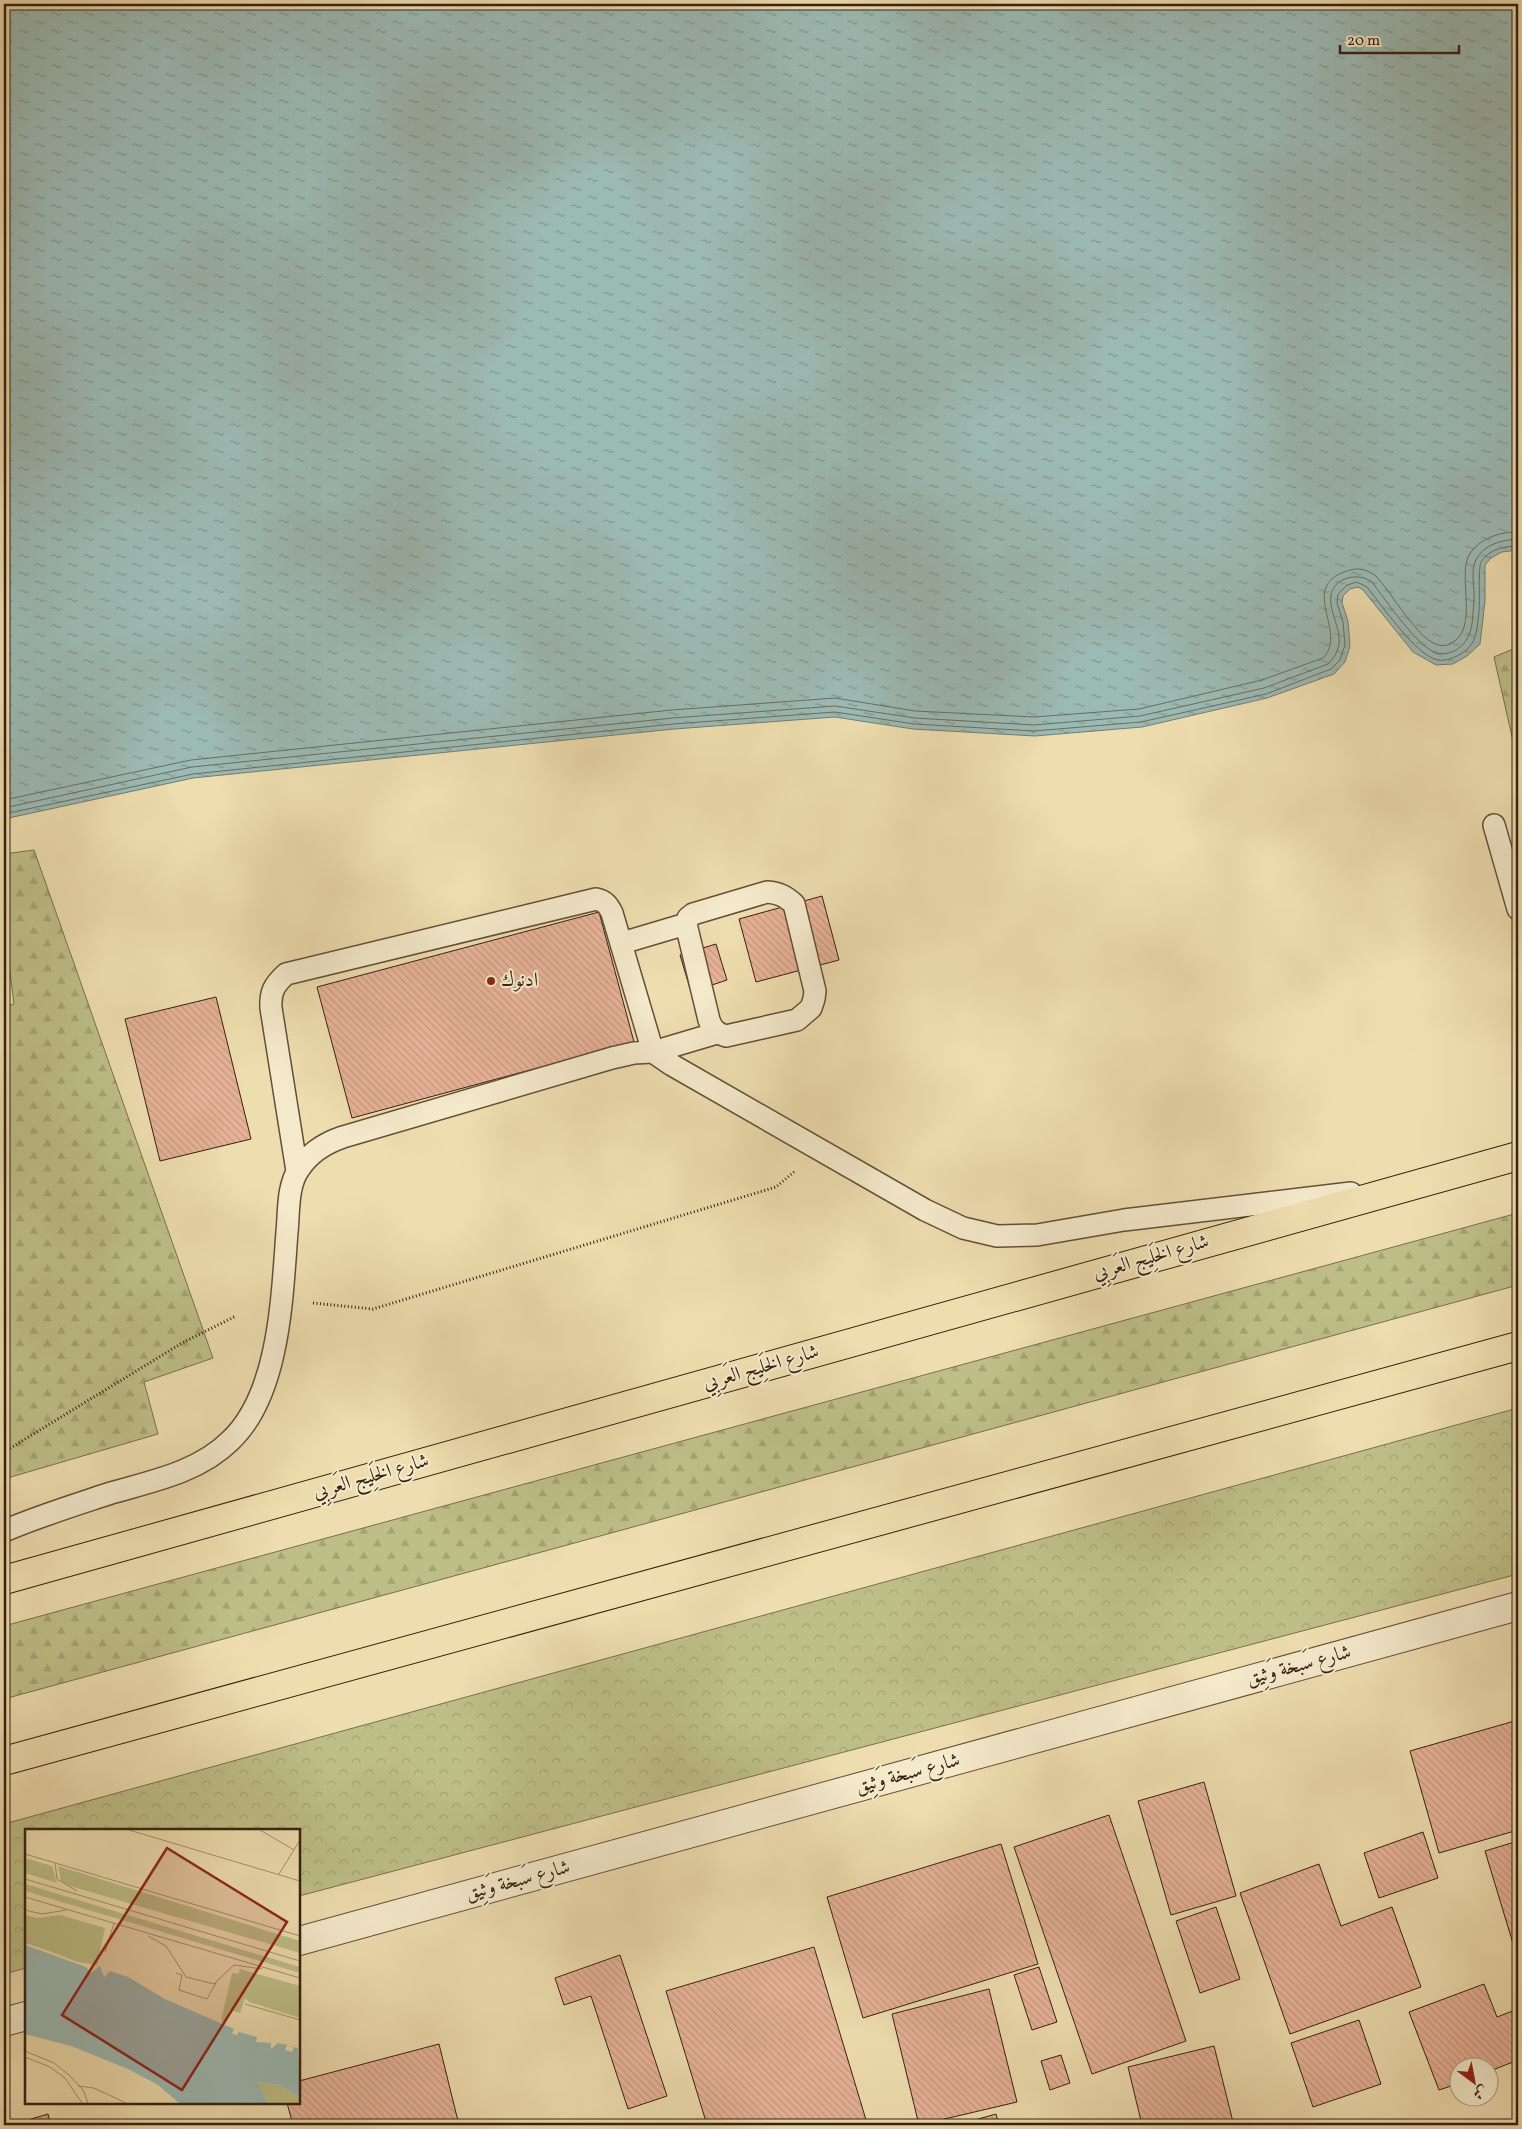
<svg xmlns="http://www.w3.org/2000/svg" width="1522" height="2129" font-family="Vollkorn,Amiri,serif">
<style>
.forest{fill:url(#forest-firs);stroke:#7a704c}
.park{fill:url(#park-crowns);stroke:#7a704c}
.water{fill:url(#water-ripples);stroke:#737d73}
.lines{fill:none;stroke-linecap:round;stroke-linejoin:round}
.shore{stroke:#686e62;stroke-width:1}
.building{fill:url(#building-back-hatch);stroke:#352111}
.lane-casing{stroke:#635038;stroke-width:24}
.street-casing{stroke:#635038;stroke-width:30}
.highway-casing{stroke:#352111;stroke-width:30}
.path{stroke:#352111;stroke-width:3;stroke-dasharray:1 2.5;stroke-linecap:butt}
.lane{stroke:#f4e9cb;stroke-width:21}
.street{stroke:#f4e9cb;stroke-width:28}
.highway{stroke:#eeddaf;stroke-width:28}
.poi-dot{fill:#8f2418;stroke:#f4e9cb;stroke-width:2}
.labels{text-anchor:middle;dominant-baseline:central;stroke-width:4;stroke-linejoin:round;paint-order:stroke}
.poi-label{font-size:20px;fill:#352111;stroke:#f4e9cb;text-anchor:start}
.street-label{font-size:20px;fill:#352111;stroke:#f4e9cb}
.inset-road{fill:none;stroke:#a49270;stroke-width:1}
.view{fill:#8f2418;fill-opacity:0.15;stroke:#8f2418;stroke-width:2.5}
.inset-edge{fill:none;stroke:#352111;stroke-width:2.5}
</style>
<defs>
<pattern id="forest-firs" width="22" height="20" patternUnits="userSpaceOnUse" patternTransform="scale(1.25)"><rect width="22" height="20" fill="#bebf87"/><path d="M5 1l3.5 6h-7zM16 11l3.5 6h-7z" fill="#a4a474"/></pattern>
<pattern id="park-crowns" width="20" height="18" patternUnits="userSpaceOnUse" patternTransform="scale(1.25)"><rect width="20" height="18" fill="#bebf87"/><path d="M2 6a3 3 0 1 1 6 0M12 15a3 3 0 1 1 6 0" fill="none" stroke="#a4a474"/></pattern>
<pattern id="water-ripples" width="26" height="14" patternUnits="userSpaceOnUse" patternTransform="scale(1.25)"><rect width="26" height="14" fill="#9cbab4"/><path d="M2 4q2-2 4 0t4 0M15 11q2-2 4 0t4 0" fill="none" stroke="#809791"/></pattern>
<pattern id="building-back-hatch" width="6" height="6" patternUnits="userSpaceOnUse" patternTransform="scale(1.25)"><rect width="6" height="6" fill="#e7b298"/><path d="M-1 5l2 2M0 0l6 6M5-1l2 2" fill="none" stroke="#c79982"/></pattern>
</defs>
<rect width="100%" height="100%" fill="#eeddaf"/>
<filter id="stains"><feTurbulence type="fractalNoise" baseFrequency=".004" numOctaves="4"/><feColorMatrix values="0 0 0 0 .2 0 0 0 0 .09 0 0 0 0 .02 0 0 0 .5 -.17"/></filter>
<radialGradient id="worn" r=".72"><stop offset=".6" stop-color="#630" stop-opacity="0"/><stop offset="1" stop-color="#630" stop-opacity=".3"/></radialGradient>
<path class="forest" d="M1518,647V763L1494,657Z
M34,850L213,1358L144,1382L158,1434L4,1479V1007L14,1004L4,925V854Z
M1518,1213V1285L4,1699V1626Z"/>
<path class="park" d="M1518,1408V1574L299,1896V1830H26V1968L4,1974V1824Z"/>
<path class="water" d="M4,4H1518V550L1502,552L1491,558L1485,565V601L1480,644L1467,656L1453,664L1436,665L1413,652L1363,590L1358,587L1350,589L1343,596L1342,603L1348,621L1350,646L1345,662L1334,674L1267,698L1142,727L1035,736L913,729L835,717L674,729L193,778L4,819Z"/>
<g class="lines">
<path class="shore" d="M4,800L191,760L672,710L835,698L915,711L1034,717L1139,709L1262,680L1323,658C1349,632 1297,587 1347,571C1358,567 1366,569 1376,576C1391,593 1410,625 1426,638C1433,644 1442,648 1450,644C1480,630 1457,577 1469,555C1480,538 1499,532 1518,532
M4,808L192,767L673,718L835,706L915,718L1034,725L1140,716L1264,688L1328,664C1353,639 1328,620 1331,595C1334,577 1359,572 1372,582C1385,599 1419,650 1439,654C1444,654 1450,653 1454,651C1474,640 1472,622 1474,601C1475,589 1470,570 1476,560C1484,544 1502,540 1518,539
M4,814L193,774L673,724L835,712L914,724L1034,731L1141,722L1266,694L1331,669L1340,660L1345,645L1343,622L1337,603L1338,594L1347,585L1357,582L1367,587C1381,604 1417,657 1438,660C1444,661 1451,659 1457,656C1478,645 1476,633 1479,612C1480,601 1478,569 1481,562C1489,549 1505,546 1518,546"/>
</g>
<path class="building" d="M822,896L839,960L756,982L739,919Z
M599,912L634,1042L352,1118L317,987Z
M716,944L727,980L691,992L680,955Z
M216,997L251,1139L160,1161L125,1019Z
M1518,1720V1830L1439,1853L1410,1751Z
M1204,1782L1236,1896L1171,1915L1138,1801Z
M1109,1815L1186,2041L1092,2074L1014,1847Z
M1423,1832L1438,1878L1379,1898L1364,1853Z
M1518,1841V1960L1485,1851Z
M1001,1844L1038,1964L863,2018L827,1897Z
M1319,1864L1341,1926L1392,1907L1421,1987L1290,2034L1240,1893Z
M1216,1907L1240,1979L1200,1993L1176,1921Z
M814,1947L866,2120L848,2125H707L666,1991Z
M620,1955L667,2096L628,2109L591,1996L564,2005L555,1978Z
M1039,1967L1057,2022L1032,2030L1014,1975Z
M1484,1984L1497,2017L1518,2009V2060L1490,2071V2066H1460V2083L1439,2090L1409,2012Z
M989,1989L1017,2102L919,2125L892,2014Z
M1359,2020L1381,2084L1313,2107L1291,2043Z
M439,2044L459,2125H293L287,2103H299V2081Z
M1214,2046L1233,2122L1222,2125H1142L1128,2067Z
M1061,2055L1070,2083L1050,2090L1041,2061Z
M48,2114L51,2125H11Z
M996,2114L999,2125H957Z"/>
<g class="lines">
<g class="lane-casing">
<path id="lane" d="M1494,825L1518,909
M767,892C779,893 785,896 794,904L815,991L814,999L811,1008L797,1020L726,1036C716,1033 712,1029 709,1020L686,924L688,918L693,914Z
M622,943L686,924
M297,1171L271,1008C270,992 274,985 286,974L596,899C605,901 608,905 612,913L653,1052L717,1033
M4,1531C39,1516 75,1505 111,1493C153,1481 199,1472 231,1440C280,1393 282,1296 287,1232C289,1213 287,1186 299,1169C310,1152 325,1143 343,1137L612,1058L634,1053L653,1052L672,1065L925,1210L963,1228L997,1236L1037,1235L1124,1220L1351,1193"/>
</g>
<g class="street-casing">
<path id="street" d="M299,1941L1518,1606
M4,2022L26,2016"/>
</g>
<g class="highway-casing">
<path id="highway" d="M4,1580L1518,1156
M4,1761L1518,1346"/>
</g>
<path class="path" d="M313,1303L373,1309L776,1187L795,1171
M4,1452L182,1343L236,1316"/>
<use href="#lane" class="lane"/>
<use href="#street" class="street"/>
<use href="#highway" class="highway"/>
</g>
<circle class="poi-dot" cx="491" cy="981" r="5"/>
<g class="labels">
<g class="poi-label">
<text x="501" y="981">ادنوك</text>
</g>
<g class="street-label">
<text transform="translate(1151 1258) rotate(-16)">شارع الخَلِيج العَربِي</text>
<text transform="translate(761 1368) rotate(-16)">شارع الخَلِيج العَربِي</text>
<text transform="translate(371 1477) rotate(-16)">شارع الخَلِيج العَربِي</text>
<text transform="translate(1299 1666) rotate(-15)">شارع سَبخة وَثِيق</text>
<text transform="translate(908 1774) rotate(-15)">شارع سَبخة وَثِيق</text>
<text transform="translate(518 1881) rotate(-15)">شارع سَبخة وَثِيق</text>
</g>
</g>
<g transform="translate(25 1829)">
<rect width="275" height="275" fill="#eeddaf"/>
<path d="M0,55L275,138V144L0,62ZM0,86L12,89L35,86L80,99L72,136L53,133L0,113ZM215,140L275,157V189L224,173L220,169L215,184L205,181L200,194L196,192L207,144L213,145Z" fill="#bebf87"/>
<path d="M233,253L254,256L275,268V274H243Z" fill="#bebf87"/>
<path d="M0,29L27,37L32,54L0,44ZM33,37L275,112V124L45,57L36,52ZM0,87L14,91L35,88L79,102L68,134L0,114Z" fill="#bebf87"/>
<path d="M0,116L61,138L66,144L75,137L79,148L85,142L103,148L140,170L209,200L207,205L212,206L214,203L232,208L231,213L246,214V220L253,214L262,216L260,221L267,223L269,218L273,219L275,268L254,256L233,253L243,274H154L133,256L103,240L46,217L0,205Z" fill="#9cbab4"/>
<path class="inset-road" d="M104,1L275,52M235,1L269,21M0,25L275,107M30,34L32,50L52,62M254,45L275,11M0,50L275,132M0,68L275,149M0,81L17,85L41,81M123,107L141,117L161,148L189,155L209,136L237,140M80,123L89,94M151,144L157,146L154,161L182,170L191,154M220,175L275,191M0,222L29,234L45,247L58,261L63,274M0,228L25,238L40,249L57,274M53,257L69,259L101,274"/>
<path class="view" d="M142,19L262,93L157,261L37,186Z"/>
<rect width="275" height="275" class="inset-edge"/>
</g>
<rect width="1522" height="2129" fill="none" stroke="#eeddaf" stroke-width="20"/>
<rect x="5" y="5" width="1512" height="2119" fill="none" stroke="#352111" stroke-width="2.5"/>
<rect x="10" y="10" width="1502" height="2109" fill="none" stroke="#352111"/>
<g transform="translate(1474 2082) rotate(148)"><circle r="24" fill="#f4e9cb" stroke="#a89981"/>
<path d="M0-4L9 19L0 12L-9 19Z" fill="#8f2418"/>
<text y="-8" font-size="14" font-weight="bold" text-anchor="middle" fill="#352111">ش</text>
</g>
<path d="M1340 45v8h119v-8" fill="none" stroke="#352111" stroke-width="2.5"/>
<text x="1347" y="45" font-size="15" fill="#352111" stroke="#f4e9cb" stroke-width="4" paint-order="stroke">20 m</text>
<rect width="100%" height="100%" filter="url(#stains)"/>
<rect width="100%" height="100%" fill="url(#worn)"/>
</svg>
